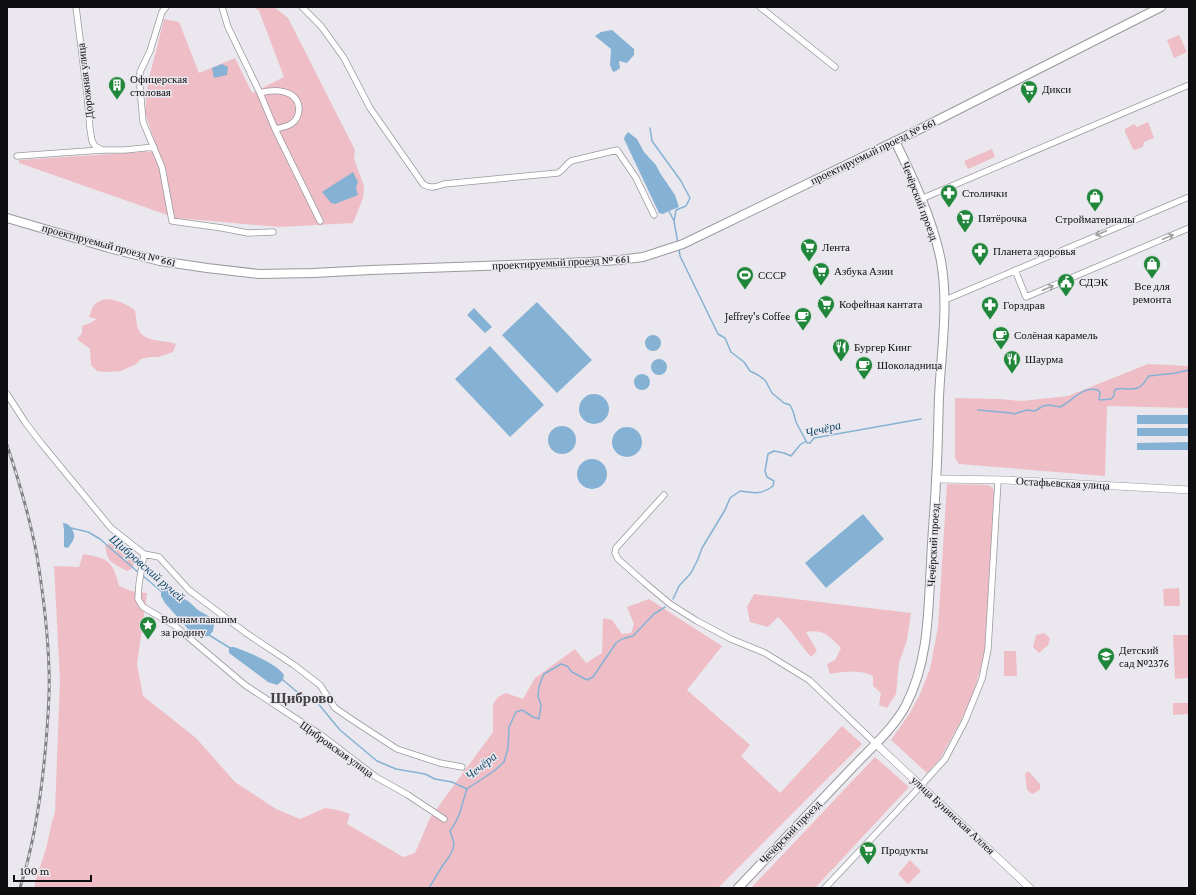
<svg xmlns="http://www.w3.org/2000/svg" width="1196" height="895" font-family="'Crimson Pro',serif">
<style>
.green{fill:#efbdc5}
.water{fill:#85b2d4}
.lines{fill:none;stroke-linecap:round;stroke-linejoin:round}
.stream{stroke:#85b2d4;stroke-width:1.5}
.minor-casing{stroke:#9a989e;stroke-width:7}
.tertiary-casing{stroke:#9a989e;stroke-width:8}
.secondary-casing{stroke:#9a989e;stroke-width:10}
.minor{stroke:#fff;stroke-width:5.5}
.tertiary{stroke:#fff;stroke-width:7}
.secondary{stroke:#fff;stroke-width:8}
.rail-casing{stroke:#838286;stroke-width:3}
.rail{stroke:#eae8ee;stroke-width:1.5;stroke-dasharray:4.5;stroke-linecap:butt}
.oneway{stroke:#9f9f9f}
.labels{text-anchor:middle;dominant-baseline:central;stroke-width:3;stroke-linejoin:round;paint-order:stroke}
.poi-label{font-size:11px;fill:#0e0e10;stroke:#eae8ee;text-anchor:start}
.street-label{font-size:11px;fill:#0e0e10;stroke:#eae8ee}
.water-label{font-size:12px;font-style:italic;fill:#164b6d;stroke:#eae8ee}
.district-label{font-size:15px;font-weight:bold;fill:#454347;stroke:#eae8ee}
</style>
<rect width="100%" height="100%" fill="#eae8ee"/>
<path class="green" d="M254,7H274L288,18L355,150L354,159L364,186L363,198L353,223L280,227L176,218L19,163V160L158,151L145,113L148,82L164,19L179,22L199,73L235,58L252,93L284,77L259,11Z
M1179,35L1187,52L1174,58L1167,40Z
M1148,122L1154,138L1144,142L1143,147L1135,150L1133,149L1125,132V129L1134,124L1137,127Z
M992,149L995,157L968,169L964,161Z
M106,299C116,299 126,304 135,310C136,315 136,320 137,325C141,344 163,339 176,344L173,352L158,357H150L141,359L136,364L121,371L105,372L97,371L91,365L90,349L77,339L82,333V326L90,323L97,319L89,317C93,306 94,302 106,299Z
M1148,364L1189,366V408L1107,406L1105,476L959,464L955,458V398L1000,399L1022,401L1068,396Z
M947,484L989,485L993,488L994,492L985,647L982,663L976,684L967,708L959,724L940,759L927,773L891,740L910,713L920,694L930,669L938,627Z
M113,543L122,547L135,558L133,568L127,571C111,562 108,564 105,545Z
M83,554C107,558 113,560 119,586L131,591L147,593L137,664L143,696L196,738L235,782L276,809L300,819L325,808L338,810L350,814L347,824L403,857L415,853L430,818L493,732V704L498,697L506,693L523,699L535,678L575,649L586,663L602,653L603,618L612,620L622,634L631,633L634,624L627,607L649,599L722,646L687,690L750,745L741,756L780,793L842,726L862,744L718,888H34C37,874 42,862 46,849C49,836 51,824 55,812L60,680L54,566L79,567Z
M1179,588L1180,606H1164L1163,589Z
M754,594L911,613L907,640L899,663L896,694L887,708L879,705L881,693L873,686V676C859,669 844,672 830,674L827,664L835,660L841,648C829,636 824,629 806,632L817,651L811,657C800,644 790,629 778,617L768,627L750,622L747,607Z
M1044,633L1050,638L1048,645L1039,653L1033,647L1036,635Z
M1173,635H1189V678L1175,679Z
M1004,651H1016L1017,676H1004Z
M1173,703H1189V714L1173,715Z
M875,757L909,787L815,888H751Z
M1028,771L1040,784V789L1035,793L1032,794L1027,790L1025,774Z
M910,860L921,871L908,884L898,874Z"/>
<path class="water" d="M612,30L634,49V55L627,63L619,61L620,68L616,71L613,72L610,65L611,49L595,36L601,32Z
M222,64L228,67L227,75L214,78L212,68Z
M628,132L637,139L644,152L656,165L660,173L675,195L679,207L669,211L663,214L659,213L624,139L625,136Z
M353,172L358,182L356,187L358,195L335,204L331,203L322,192Z
M537,302L592,360L557,393L502,335Z
M474,308L492,327L485,333L467,315Z
M645 343a8 8 0 1 1 16 0a8 8 0 1 1-16 0Z
M490,346L544,405L510,437L455,379Z
M651 367a8 8 0 1 1 16 0a8 8 0 1 1-16 0Z
M634 382a8 8 0 1 1 16 0a8 8 0 1 1-16 0Z
M579 409a15 15 0 1 1 30 0a15 15 0 1 1-30 0Z
M1137,415H1189V424H1137Z
M548 440a14 14 0 1 1 28 0a14 14 0 1 1-28 0Z
M612 442a15 15 0 1 1 30 0a15 15 0 1 1-30 0Z
M1137,428H1189V436H1137Z
M1189,442V450H1137V443Z
M577 474a15 15 0 1 1 30 0a15 15 0 1 1-30 0Z
M863,514L884,539L826,588L805,563Z
M63,523C70,523 75,531 74,538C73,541 70,545 68,548L64,547V530Z
M167,589L188,601L198,610L210,617L214,625L213,631L209,636L195,637L172,611L165,603L161,596V591Z
M229,647H234C248,652 276,663 284,675L283,680L277,685L268,682L229,653Z"/>
<g class="lines">
<path class="stream" d="M650,128L652,141L681,181L690,198L686,206L676,210L674,221
M669,211L674,221L678,244
M679,249L680,256L718,334L725,338L731,352L744,362L750,371L758,375L765,380L772,393L784,403L790,405L793,411L796,422L806,441
M978,410L1011,413L1014,414L1027,410L1035,411L1043,406L1049,405L1060,407C1073,401 1081,386 1098,390L1100,393L1099,399L1100,400L1111,399L1114,396V392L1116,389C1124,387 1133,392 1141,386C1145,383 1146,379 1149,376L1176,373L1189,370
M71,528L88,532L100,539L139,573
M142,575L162,592
M673,599L679,586L691,573L698,559L702,548L725,510L730,498L740,491C753,493 762,495 773,486L774,481L767,477L765,471L768,454L774,451L784,453L791,456L800,445L806,441L807,443H810L814,438L921,419
M209,635L230,648
M283,680L296,691L316,701L340,730L377,761L396,769L425,774L435,779L452,782L467,789
M429,888L443,865L449,857L453,849L454,843L450,831C461,816 461,806 467,789L494,771L504,762L508,748L509,727L516,712L522,710L533,717L539,719L541,705L538,696L539,686L544,674L561,664L567,666L572,672L587,680L593,677L616,643L622,639L633,636L654,614L665,607"/>
<g class="minor-casing">
<path id="minor" d="M76,7L87,94L90,129L92,141L95,146L102,150
M166,7L162,12L150,51L140,72V87L143,122L162,167L172,221L222,228L248,233L273,232
M222,7L228,27L260,93L275,129L320,221
M302,7L321,26L344,58L370,108L423,184C430,189 436,187 444,184L558,173C566,168 565,165 571,161L617,150L636,178L654,215
M760,7L835,67
M260,93C274,89 297,89 299,108C299,115 296,121 291,124C286,127 280,128 275,129
M17,156L102,150H125L154,147
M921,199L1189,85
M1015,270L1026,297L1189,228
M945,300L1189,197
M7,394L25,422L41,443L111,528L144,554L159,557L189,590L246,633L294,665L320,685L335,708L354,721L397,749L440,763L462,767
M664,495L616,548L615,553L618,559L645,583L670,604L697,621L731,639L765,653L809,680L875,743
M144,554L139,584L138,599L143,607L174,625L245,685L321,735L376,777L408,795L444,819
M825,888L915,792L945,759L965,721L982,679L988,649L998,480"/>
</g>
<g class="tertiary-casing">
<path id="tertiary" d="M937,479L1006,480L1189,490
M875,743L1030,888"/>
</g>
<g class="secondary-casing">
<path id="secondary" d="M7,218L109,248L160,261L207,268L259,274L313,273L371,270L589,262L619,260L643,257L683,244L914,132L1161,7
M738,888C776,848 814,808 852,768C870,749 894,728 906,705C929,660 928,612 931,563C932,536 935,508 936,480C938,453 938,425 939,397C941,352 949,306 941,261C933,220 913,178 895,141"/>
</g>
<use href="#minor" class="minor"/>
<use href="#tertiary" class="tertiary"/>
<use href="#secondary" class="secondary"/>
<g class="rail-casing">
<path id="rail" d="M7,445C19,481 30,518 37,556C43,593 48,632 49,670C50,694 48,718 46,742C42,791 35,841 20,888"/>
</g>
<use href="#rail" class="rail"/>
</g>
<defs><path id="oneway-shaft" d="M-6 0H5M1.5-3L5.5 0L1.5 3" fill="none" stroke-width="1.6" stroke-linecap="round" stroke-linejoin="round"/></defs>
<g class="oneway">
<use href="#oneway-shaft" transform="translate(1101 233) rotate(157)"/>
<use href="#oneway-shaft" transform="translate(1168 237) rotate(-23)"/>
<use href="#oneway-shaft" transform="translate(1048 288) rotate(-23)"/>
</g>
<defs>
<g id="building-pin" transform="scale(0.9)"><path d="M0 17L-7.5 6A9.5 9.5 0 1 1 7.5 6Z" fill="#20863a" stroke="#eae8ee"/><path d="M-4-6H4V6H1V3H-1V6H-4ZM-2.5-4.3h1.7v1.8h-1.7ZM.8-4.3h1.7v1.8H.8ZM-2.5-1h1.7V.8h-1.7ZM.8-1h1.7V.8H.8Z" fill="#fff"/></g>
<g id="supermarket-pin" transform="scale(0.9)"><path d="M0 17L-7.5 6A9.5 9.5 0 1 1 7.5 6Z" fill="#20863a" stroke="#eae8ee"/><path d="M-6-5.5h2.5l.6 2H6L4.5 2H-2.5L-4.4-4H-6ZM-1.5 3.2a1.3 1.3 0 1 0 .1 0ZM3 3.2a1.3 1.3 0 1 0 .1 0Z" fill="#fff"/></g>
<g id="pharmacy-pin" transform="scale(0.9)"><path d="M0 17L-7.5 6A9.5 9.5 0 1 1 7.5 6Z" fill="#20863a" stroke="#eae8ee"/><path d="M-2-6h4v4h4v4h-4v4h-4v-4h-4v-4h4Z" fill="#fff"/></g>
<g id="shop-pin" transform="scale(0.9)"><path d="M0 17L-7.5 6A9.5 9.5 0 1 1 7.5 6Z" fill="#20863a" stroke="#eae8ee"/><path d="M-5-2.5h2.3a2.7 3.5 0 0 1 5.4 0H5L5.5 6h-11ZM-1.5-2.5h3a1.5 2.3 0 0 0-3 0Z" fill="#fff"/></g>
<g id="stadium-pin" transform="scale(0.9)"><path d="M0 17L-7.5 6A9.5 9.5 0 1 1 7.5 6Z" fill="#20863a" stroke="#eae8ee"/><path d="M0-5a6.5 5 0 1 0 0 10a6.5 5 0 1 0 0-10ZM-3.5-1.8h7v3.6h-7Z" fill="#fff"/></g>
<g id="civic-pin" transform="scale(0.9)"><path d="M0 17L-7.5 6A9.5 9.5 0 1 1 7.5 6Z" fill="#20863a" stroke="#eae8ee"/><path d="M-.6-6.5H3V-4.5H.6V-3L4-1V1h2V6H-6V1h2V-1L-.6-3ZM-1.2 2.5V6h2.4V2.5Z" fill="#fff"/></g>
<g id="cafe-pin" transform="scale(0.9)"><path d="M0 17L-7.5 6A9.5 9.5 0 1 1 7.5 6Z" fill="#20863a" stroke="#eae8ee"/><path d="M-5.5-4.5H6V0H3Q3 3.5 0 3.5H-2.5Q-5.5 3.5-5.5 0ZM3-3.2v2h1.7v-2ZM-6 4.5H4V6H-6Z" fill="#fff"/></g>
<g id="restaurant-pin" transform="scale(0.9)"><path d="M0 17L-7.5 6A9.5 9.5 0 1 1 7.5 6Z" fill="#20863a" stroke="#eae8ee"/><path d="M-5-6h1v4h1v-4h1v4h1v-4h1v5L-1.5 .5V6h-2V.5L-5-1ZM5-6V6H3V1.5H1.5Q1.5-4 5-6Z" fill="#fff"/></g>
<g id="sight-pin" transform="scale(0.9)"><path d="M0 17L-7.5 6A9.5 9.5 0 1 1 7.5 6Z" fill="#20863a" stroke="#eae8ee"/><path d="M0-6L1.8-2.2L6-1.7L2.9 1.2L3.7 5.4L0 3.3L-3.7 5.4L-2.9 1.2L-6-1.7L-1.8-2.2Z" fill="#fff"/></g>
<g id="school-pin" transform="scale(0.9)"><path d="M0 17L-7.5 6A9.5 9.5 0 1 1 7.5 6Z" fill="#20863a" stroke="#eae8ee"/><path d="M0-5L7-2L0 1L-7-2ZM-4 1L0 2.5L4 1V4Q0 6-4 4Z" fill="#fff"/></g>
</defs>
<g fill-rule="evenodd">
<use href="#building-pin" x="117" y="85"/>
<use href="#supermarket-pin" x="1029" y="89"/>
<use href="#pharmacy-pin" x="949" y="193"/>
<use href="#shop-pin" x="1095" y="197"/>
<use href="#supermarket-pin" x="965" y="218"/>
<use href="#supermarket-pin" x="809" y="247"/>
<use href="#pharmacy-pin" x="980" y="251"/>
<use href="#shop-pin" x="1152" y="264"/>
<use href="#supermarket-pin" x="821" y="271"/>
<use href="#stadium-pin" x="745" y="275"/>
<use href="#civic-pin" x="1066" y="282"/>
<use href="#supermarket-pin" x="826" y="304"/>
<use href="#pharmacy-pin" x="990" y="305"/>
<use href="#cafe-pin" x="803" y="316"/>
<use href="#cafe-pin" x="1001" y="335"/>
<use href="#restaurant-pin" x="841" y="347"/>
<use href="#restaurant-pin" x="1012" y="359"/>
<use href="#cafe-pin" x="864" y="365"/>
<use href="#sight-pin" x="148" y="625"/>
<use href="#school-pin" x="1106" y="656"/>
<use href="#supermarket-pin" x="868" y="850"/>
</g>
<g class="labels">
<g class="poi-label">
<text x="130" y="79">Офицерская<tspan x="130" dy="13">столовая</tspan></text>
<text x="1042" y="89">Дикси</text>
<text x="962" y="193">Столички</text>
<text x="978" y="218">Пятёрочка</text>
<text x="1095" y="219" text-anchor="middle">Стройматериалы</text>
<text x="822" y="247">Лента</text>
<text x="993" y="251">Планета здоровья</text>
<text x="834" y="271">Азбука Азии</text>
<text x="758" y="275">СССР</text>
<text x="1079" y="282">СДЭК</text>
<text x="1152" y="286" text-anchor="middle">Все для<tspan x="1152" dy="13">ремонта</tspan></text>
<text x="839" y="304">Кофейная кантата</text>
<text x="1003" y="305">Горздрав</text>
<text x="790" y="316" text-anchor="end">Jeffrey's Coffee</text>
<text x="1014" y="335">Солёная карамель</text>
<text x="854" y="347">Бургер Кинг</text>
<text x="1025" y="359">Шаурма</text>
<text x="877" y="365">Шоколадница</text>
<text x="161" y="619">Воинам павшим<tspan x="161" dy="13">за родину</tspan></text>
<text x="1119" y="650">Детский<tspan x="1119" dy="13">сад №2376</tspan></text>
<text x="881" y="850">Продукты</text>
</g>
<g class="street-label">
<text transform="translate(85 81) rotate(-97)">Дорожная улица</text>
<text transform="translate(873 151) rotate(-26)">проектируемый проезд № 661</text>
<text transform="translate(920 201) rotate(69)">Чечёрский проезд</text>
<text transform="translate(109 245) rotate(15)">проектируемый проезд № 661</text>
<text transform="translate(561 262) rotate(-3)">проектируемый проезд № 661</text>
<text transform="translate(1063 483) rotate(3)">Остафьевская улица</text>
<text transform="translate(933 545) rotate(-87)">Чечёрский проезд</text>
<text transform="translate(337 749) rotate(36)">Щибровская улица</text>
<text transform="translate(953 815) rotate(43)">улица Бунинская Аллея</text>
<text transform="translate(790 832) rotate(-46)">Чечёрский проезд</text>
</g>
<g class="water-label">
<text transform="translate(823 429) rotate(-14)">Чечёра</text>
<text transform="translate(147 568) rotate(41)">Щибровский ручей</text>
<text transform="translate(481 766) rotate(-39)">Чечёра</text>
</g>
<g class="district-label">
<text x="302" y="698">Щиброво</text>
</g>
</g>
<rect width="1196" height="895" fill="none" stroke="#0e0e10" stroke-width="16"/>
<path d="M14 875v6h77v-6" fill="none" stroke="#0e0e10" stroke-width="2"/>
<text x="20" y="875" font-size="12" fill="#0e0e10" stroke="#eae8ee" stroke-width="3" paint-order="stroke">100 m</text>
</svg>
